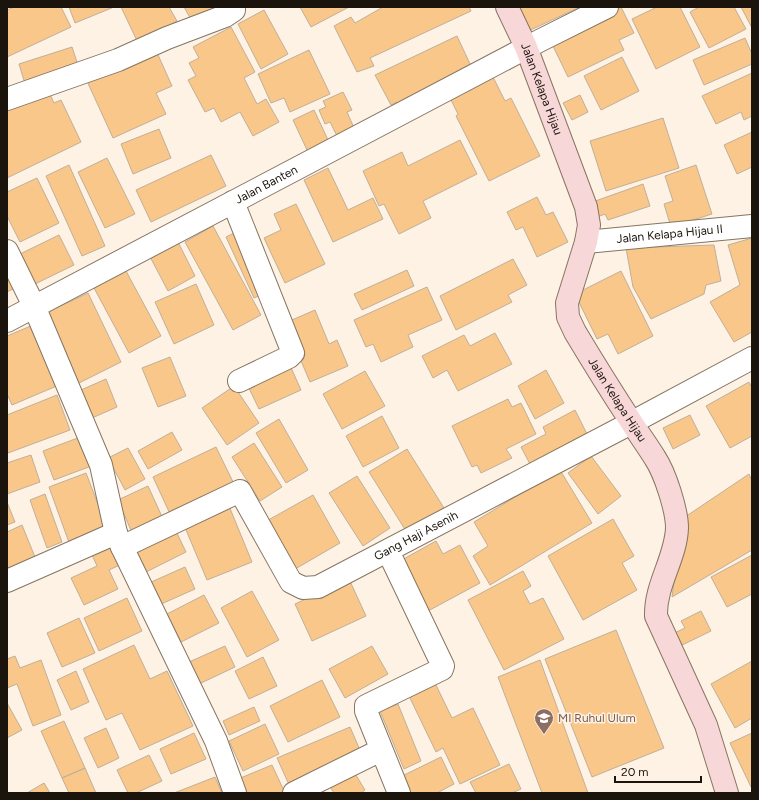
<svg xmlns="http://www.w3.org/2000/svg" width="759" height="800" font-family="Figtree,sans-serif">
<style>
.building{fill:#f8c789;stroke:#c1af99}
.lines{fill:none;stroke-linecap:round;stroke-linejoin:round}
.street-casing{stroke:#867561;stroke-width:24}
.secondary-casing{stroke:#867561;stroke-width:24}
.street{stroke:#fff;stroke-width:22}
.secondary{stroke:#f8d7d9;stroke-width:22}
.labels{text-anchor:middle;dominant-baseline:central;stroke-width:3;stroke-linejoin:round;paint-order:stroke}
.street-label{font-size:12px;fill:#1b140c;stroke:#fef2e4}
.education-label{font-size:12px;fill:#785e54;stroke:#fef2e4;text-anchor:start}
</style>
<rect width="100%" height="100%" fill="#fef2e4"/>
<path class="building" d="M14,7H61L71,27L7,57V10Z
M69,7H114L75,23Z
M121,7H169L177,21L166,27L141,49Z
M184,7H226L193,23Z
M300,7H349L311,27Z
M383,7H469L471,11L370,58L374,66L357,72L334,26L351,17L355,23Z
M512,7H580L524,33Z
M621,7L634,33L619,40L624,50L568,77L551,42Z
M657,7H680L700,47L656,69L632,19Z
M699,7H734L746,29L709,48L690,12Z
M741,7H752V28Z
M264,10L288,54L261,69L238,24Z
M231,27L255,72L244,78L257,104L266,99L279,122L253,136L240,112L221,122L214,108L205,112L188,80L196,76L189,63L199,58L193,47Z
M457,36L471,66L399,107L397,102L391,105L375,75Z
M745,38L752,54V64L704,85L693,60Z
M154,46L172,86L156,93L166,114L113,138L86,79Z
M72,47L80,71L26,87L19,64Z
M309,50L330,94L290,112L284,98L271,103L258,74Z
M622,57L639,91L601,110L584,76Z
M752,73V116L744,120L741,112L716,124L702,96Z
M493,77L505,101L511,98L540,156L489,181L456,116L458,114L450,98Z
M48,90L54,103L61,100L81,142L7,178V109Z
M343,92L352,110L347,112L355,130L338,138L330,122L325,124L319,110L326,107L323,101Z
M580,95L588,112L572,120L563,103Z
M314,110L329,142L308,152L293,120Z
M663,118L679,168L606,191L590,141Z
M159,129L171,158L133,174L121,144Z
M752,132V167L737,174L724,145Z
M460,140L477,174L423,201L431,218L399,234L384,204L379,206L363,171L402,152L408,166Z
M211,155L226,186L151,222L136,190Z
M107,158L135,214L105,228L78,172Z
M69,165L105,246L82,256L46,176Z
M696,165L712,214L671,227L664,204L673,201L665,176Z
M328,168L348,210L373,198L383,219L333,242L304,180Z
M37,178L59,223L20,242L7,216V192Z
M643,184L650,206L608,220L605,214L592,219L587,204Z
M537,197L546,215L553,212L568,242L537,257L523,227L516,230L507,212Z
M296,204L325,264L285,283L264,238L281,230L274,214Z
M213,226L261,315L233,330L185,242Z
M240,230L268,292L254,298L226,237Z
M59,235L74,265L35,284L20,254Z
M176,238L195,276L168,291L148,253Z
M752,238V332L734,342L710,302L740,285L728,245Z
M714,245L721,281L706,285L704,294L651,319L633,287L626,248Z
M513,259L527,285L508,295L512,302L456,330L440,296Z
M7,262L19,286L7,292Z
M407,270L414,286L362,310L354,294Z
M126,271L161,336L129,353L94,288Z
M621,271L653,336L618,354L608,334L597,339L575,294Z
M196,284L214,325L174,344L155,302Z
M427,287L442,320L408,335L413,347L381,362L373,344L366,347L354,320Z
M88,293L121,362L77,384L44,314Z
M315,310L329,344L337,340L348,366L310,382L285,323Z
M33,325L59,385L12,405L7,394V336Z
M495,333L512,364L458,391L447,370L433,378L422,356L464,335L470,346Z
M170,357L186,396L158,407L142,368Z
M288,361L301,390L259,409L245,380Z
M546,370L564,403L535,419L518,386Z
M365,371L385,406L342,429L323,394Z
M106,379L117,407L92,418L81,390Z
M749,382L752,388V436L730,448L706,406Z
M234,386L259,423L227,445L202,408Z
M57,395L70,430L8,453L7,449V415Z
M508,399L512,407L521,403L536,434L506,449L512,458L481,473L477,465L472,467L452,426Z
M575,410L587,434L530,464L521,447L546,434L543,427Z
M690,415L700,435L673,449L663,428Z
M382,416L399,448L363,467L346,436Z
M279,419L308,470L286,483L256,433Z
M172,432L182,450L148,469L138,451Z
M83,436L94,465L54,480L43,451Z
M254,443L282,487L260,501L232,457Z
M216,447L235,486L171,516L153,477Z
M128,448L145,479L125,490L108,458Z
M407,449L444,508L406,531L369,472Z
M31,455L40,482L7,494V463Z
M591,456L621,496L598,514L568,473Z
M560,470L592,523L490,585L473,556L488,546L474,522Z
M86,473L109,533L71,548L49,487Z
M749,474L752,481V550L672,597L682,519Z
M357,476L390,528L363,546L329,493Z
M148,486L164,521L133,535L118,500Z
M45,494L62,542L47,548L30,500Z
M313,495L340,543L290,572L263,523Z
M7,502L15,522L7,525Z
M229,506L252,562L207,580L184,525Z
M613,519L634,556L622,563L637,590L583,620L548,556Z
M22,525L35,557L7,569V532Z
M174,527L186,552L140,575L128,551Z
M109,538L122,564L109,570L118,589L84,605L71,578L97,566L89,548Z
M436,541L443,554L460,545L480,583L428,611L400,561Z
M752,555V594L727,607L711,577Z
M185,567L195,589L159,605L149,583Z
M523,571L531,586L523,591L530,604L543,598L564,639L504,670L468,600Z
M349,579L366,616L312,641L295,604Z
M252,591L279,640L247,657L221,608Z
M204,595L219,623L181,642L167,614Z
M127,598L142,631L99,651L84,618Z
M701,611L711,631L672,650L666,637L685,628L681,621Z
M79,618L95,653L62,667L47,633Z
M616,630L664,748L592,777L545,659Z
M134,645L150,679L167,671L193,726L140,750L122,713L106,720L83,669Z
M225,646L235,667L199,684L189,662Z
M372,646L388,674L345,698L329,669Z
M15,656L20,668L41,660L61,715L33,726L17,684L7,688V659Z
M263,657L277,686L249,699L235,671Z
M540,660L588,793H542L498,677Z
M752,661V718L735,728L711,684Z
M76,671L89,702L71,710L57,680Z
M322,680L340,717L288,742L270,706Z
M435,683L452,718L473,708L500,765L460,784L443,748L436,752L409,696Z
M7,703L22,730L7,738Z
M398,704L421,761L404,769L380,711Z
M254,707L260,721L229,735L223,721Z
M64,721L85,768L62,778L41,731Z
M265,724L279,754L243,771L229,741Z
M350,727L363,757L291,789L277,758Z
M106,728L119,758L98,768L84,738Z
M194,733L206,759L171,774L160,749Z
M752,733V786L751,787L730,743Z
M149,755L162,781L136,793H128L117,770Z
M441,757L454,784L437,793H406L398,778Z
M509,764L521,789L512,793H476L470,782Z
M272,765L285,793H244L238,779Z
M351,767L365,790L361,793H334L327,782Z
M85,768L96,793H69L62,778Z
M215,777L222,793H174Z
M44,783L50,793H27Z"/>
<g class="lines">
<g class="street-casing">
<g id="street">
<path d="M7,99L118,60L167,38L225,16L234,10V7"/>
<path d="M233,202L293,353L289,357L239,381"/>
<path id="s1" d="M586,242L752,226"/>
<path d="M7,251L34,306L101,465L116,533L122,547L216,741L235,793"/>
<path id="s2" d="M7,321L541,40L607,7"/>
<path id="s3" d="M122,547L240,491L291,582L303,588L318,587L631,423L752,358"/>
<path d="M388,551L443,666L442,669L366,706V711L399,793"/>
<path d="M7,581L116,533"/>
<path d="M294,793L381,750"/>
</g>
</g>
<g class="secondary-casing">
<g id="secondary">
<path id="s4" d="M507,7L526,47L586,207L589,225L586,242L567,303L568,317L575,332C593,362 611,391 630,420C638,433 647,445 655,458C665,473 677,510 677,528C676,558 655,585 656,616L706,725L727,793"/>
</g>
</g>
<use href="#street" class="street"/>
<use href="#secondary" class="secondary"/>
</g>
<defs>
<g id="school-pin" transform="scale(1)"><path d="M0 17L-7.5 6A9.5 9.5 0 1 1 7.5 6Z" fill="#8d6e63" stroke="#fef2e4"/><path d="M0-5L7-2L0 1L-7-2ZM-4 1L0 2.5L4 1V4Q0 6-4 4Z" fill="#fff"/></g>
</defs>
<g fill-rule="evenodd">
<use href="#school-pin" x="544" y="718"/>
</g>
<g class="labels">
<g class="street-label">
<text stroke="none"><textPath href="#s4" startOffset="89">Jalan Kelapa Hijau</textPath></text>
<text stroke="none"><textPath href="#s2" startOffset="293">Jalan Banten</textPath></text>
<text stroke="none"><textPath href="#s1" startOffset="84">Jalan Kelapa Hijau II</textPath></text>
<text stroke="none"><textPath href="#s4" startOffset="425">Jalan Kelapa Hijau</textPath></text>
<text stroke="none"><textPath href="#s3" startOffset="374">Gang Haji Asenih</textPath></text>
</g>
<g class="education-label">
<text x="558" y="718">MI Ruhul Ulum</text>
</g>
</g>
<rect width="759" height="800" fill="none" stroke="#1b140c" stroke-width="16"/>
<path d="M615 776v6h86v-6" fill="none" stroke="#1b140c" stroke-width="2"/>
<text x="621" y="776" font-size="12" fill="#1b140c" stroke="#fef2e4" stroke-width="3" paint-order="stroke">20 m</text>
</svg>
